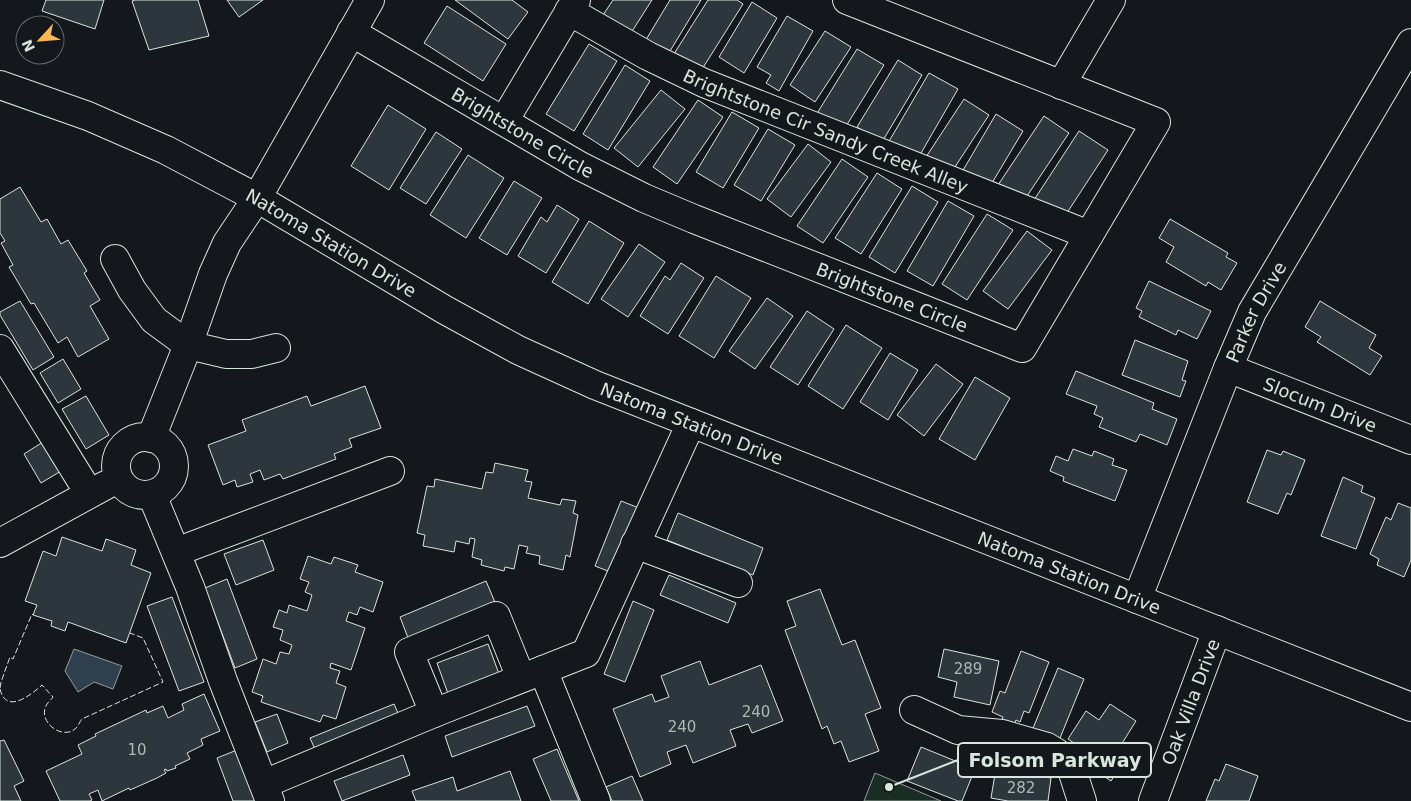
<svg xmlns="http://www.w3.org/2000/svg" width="1411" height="801" font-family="'DejaVu Sans',sans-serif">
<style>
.green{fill:#1a2d24;stroke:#939e99}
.water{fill:#2f3f4d;stroke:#939e99}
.building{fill:#2c363c;stroke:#d8e6dc}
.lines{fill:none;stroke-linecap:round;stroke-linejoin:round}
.minor-casing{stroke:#d8e6dc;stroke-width:30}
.minor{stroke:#14181c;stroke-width:28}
.fence{stroke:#d8e6dc;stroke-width:1;stroke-dasharray:6 2.5;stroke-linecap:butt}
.labels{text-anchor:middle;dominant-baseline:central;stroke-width:4;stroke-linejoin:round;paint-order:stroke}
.number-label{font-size:15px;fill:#adbab4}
.street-label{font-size:18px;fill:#d8e6dc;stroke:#14181c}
.leader{fill:none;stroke:#d8e6dc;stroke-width:2}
.callout-dot{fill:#d8e6dc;stroke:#14181c;stroke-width:2}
.callout{fill:#14181c;stroke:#d8e6dc;stroke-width:2}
.callout-label{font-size:19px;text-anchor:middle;font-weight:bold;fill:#d8e6dc}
</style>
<rect width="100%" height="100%" fill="#14181c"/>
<path class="green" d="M875,773L941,801H864Z"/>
<path class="water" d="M74,649L122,666L113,689L94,682L78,692L65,671Z"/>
<path class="building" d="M46,0H104L95,29L42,11Z
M135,0H198L209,36L149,50L132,1Z
M227,0H263L239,17Z
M455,0H512L528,12L508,39Z
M613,0H652L629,36L601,18Z
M670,0H701L667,56L644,43Z
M708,0H737L743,4L699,74L672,57Z
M752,2L777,18L744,73L719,57Z
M447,6L506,44L483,81L424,43Z
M787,16L813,31L779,91L766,83L771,75L757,67Z
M825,31L851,47L815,102L790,85Z
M589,44L617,61L574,131L546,114Z
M857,49L884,65L843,131L816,115Z
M898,60L922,75L882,142L857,127Z
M625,65L650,81L608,150L583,134Z
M929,73L958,89L917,160L888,143Z
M661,90L685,109L638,167L614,148Z
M964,99L989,115L951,173L926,157Z
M698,100L723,117L677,184L653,167Z
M388,105L426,129L389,190L351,166Z
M732,112L759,128L723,188L696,172Z
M996,114L1023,131L989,188L962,172Z
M1044,116L1069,133L1023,202L998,185Z
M768,129L795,145L761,201L734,185Z
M1079,131L1108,150L1063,219L1034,200Z
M436,132L462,149L426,204L400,188Z
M808,144L831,162L791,217L767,199Z
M468,155L504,178L466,238L430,215Z
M842,159L868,177L823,243L797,226Z
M877,173L902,189L861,254L835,238Z
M514,181L542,198L507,255L479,238Z
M912,186L938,202L895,273L869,257Z
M20,187L41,222L47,219L61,244L68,240L87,271L84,273L100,300L90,306L109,339L78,357L67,337L58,343L34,303L31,304L9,267L13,265L1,243L5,241L0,233V199Z
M948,201L974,216L933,286L907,271Z
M557,205L579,219L546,273L518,256L541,217L547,222Z
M987,214L1013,230L967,300L942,284Z
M1170,219L1228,253L1226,257L1237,263L1221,290L1208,282L1206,286L1166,262L1174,247L1159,238Z
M589,221L624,243L588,304L552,282Z
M1027,231L1052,250L1008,309L983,291Z
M639,244L665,262L628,317L601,299Z
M681,263L704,278L668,334L640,316L665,276L670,280Z
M716,276L751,298L714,358L679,336Z
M1149,281L1211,311L1197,339L1178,330L1176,335L1139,317L1142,311L1136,308Z
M767,298L793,316L755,369L729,351Z
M20,301L54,357L33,370L0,315V312Z
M1320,301L1376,335L1369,348L1382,356L1370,375L1317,342L1321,337L1305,327Z
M807,311L834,329L798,385L770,367Z
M846,325L882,348L843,409L808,386Z
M1135,340L1188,361L1182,380L1186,381L1180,397L1122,375Z
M890,353L918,370L888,420L860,402Z
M63,359L81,389L58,403L40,373Z
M936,364L963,384L924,436L897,415Z
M1076,371L1154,403L1152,409L1177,419L1167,445L1140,434L1136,442L1099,427L1103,418L1094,414L1097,406L1066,394Z
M975,377L1010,398L975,460L939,439Z
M365,386L381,428L349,439L352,447L334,454L336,459L283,479L280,474L264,480L260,470L250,474L253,482L237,487L235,480L223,485L208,445L246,431L242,420L307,396L311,406Z
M86,396L109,435L86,449L62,409Z
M43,442L61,471L41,483L24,454Z
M1073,449L1092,456L1094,451L1114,459L1112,465L1127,470L1115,501L1063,481L1064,477L1050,471L1056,456L1068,461Z
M1267,450L1281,455L1283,451L1305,460L1291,495L1287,493L1278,514L1247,502Z
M495,463L528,470L525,481L532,482L528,498L560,505L562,499L576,501L573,513L578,515L570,557L566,555L563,570L539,564L540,556L526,553L528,547L519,545L514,569L505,567L504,571L481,565L482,560L472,557L475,539L470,538L469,544L456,541L454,552L423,546L425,535L417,533L427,486L434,487L435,479L482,489L486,472L493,473Z
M1343,477L1363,486L1361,492L1375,498L1356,549L1321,536Z
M621,501L639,508L613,573L595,566Z
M1398,503L1411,508V560L1404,577L1377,565L1379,559L1370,554L1386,517L1391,520Z
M678,513L763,548L753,575L667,540Z
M62,537L102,551L106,539L136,550L131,565L151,573L126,643L68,622L65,631L51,626L52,621L33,615L37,605L25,601L43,551L56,556Z
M263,540L274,570L236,585L224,554Z
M308,556L331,564L334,557L358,565L355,572L383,582L373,612L360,607L357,615L349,612L346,621L365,628L351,670L331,663L330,668L340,671L336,683L346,687L336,719L323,715L320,722L261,702L263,696L252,692L263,659L276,664L280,652L289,654L292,645L280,640L283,630L273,627L279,610L287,613L289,605L307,611L312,595L305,592L309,582L300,579Z
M669,575L736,603L728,623L660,595Z
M227,579L257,659L235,668L205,588Z
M486,581L497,607L410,643L400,617Z
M820,589L842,645L855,640L881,708L865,714L879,751L849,762L841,741L834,744L827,726L822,729L785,630L796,626L787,601Z
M172,597L204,682L179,691L147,606Z
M633,601L654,610L625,682L604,674Z
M488,644L502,682L451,702L437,663Z
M944,649L999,661L990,705L954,697L957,682L938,677Z
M1021,651L1049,662L1029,713L1024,711L1020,722L1016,720L1012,730L1000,725L1003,717L992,712L1000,691L1005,693Z
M700,661L709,685L761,665L783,721L752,733L748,724L730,730L736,746L693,763L686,745L667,752L671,764L640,777L613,709L652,694L655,702L669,697L661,676Z
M1058,668L1084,679L1058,743L1031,733Z
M204,694L220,731L201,739L203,745L187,753L190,759L175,766L176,768L167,771L166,769L164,770L166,773L157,778L130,790L129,788L102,801L98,790L89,794L92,800L90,801H60L46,771L82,754L78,745L96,736L95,734L146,710L147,713L163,706L168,718L184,710L182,704Z
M394,704L401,720L317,754L310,738Z
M1110,704L1136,721L1121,745L1130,751L1111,781L1080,760L1086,751L1068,739L1086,711L1099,720Z
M527,706L535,726L452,757L445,736Z
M277,714L288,743L267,752L255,722Z
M4,740L24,781L14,786L21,801H0V741Z
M921,747L975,769L962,801H958L907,781Z
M557,749L579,801H551L533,759Z
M237,750L257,801H233L217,758Z
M403,755L410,775L342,801L334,781Z
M1226,764L1258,776L1249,801H1206L1215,779L1219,781Z
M996,768L1051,778L1048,801H1008L991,798Z
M510,771L521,801H416L412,791L453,777L457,791Z
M632,776L643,801H612L606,787Z"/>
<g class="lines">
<g class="minor-casing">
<g id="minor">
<path id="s1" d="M569,11L648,56L704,83L1089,235"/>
<path id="s2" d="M351,32L580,166L644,198L694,219L1022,348L1156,122L847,0"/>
<path id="s3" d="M0,85L88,116L166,150L257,198L445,310L518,350L595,385L1411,707"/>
<path d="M1061,85L1111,0"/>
<path d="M504,121L576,0"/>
<path d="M115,259L132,290L154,320L188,345L226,354H252L276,348"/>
<path d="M0,349L89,493"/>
<path id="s4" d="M1228,368L1411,440"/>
<circle cx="145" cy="466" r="29"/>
<path d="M151,438L188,345L213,274L227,243L257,198L370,0"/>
<path d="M152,495L190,587L223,681L270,801"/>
<path d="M0,543L106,485"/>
<path d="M635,544L738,583"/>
<path d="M176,552L390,471"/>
<path id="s5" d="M1137,599L1228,368L1252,312L1411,43"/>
<path d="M543,670L596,801"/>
<path d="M914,710L958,730L1002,734L1047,747L1057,753L1066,761L1072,770L1082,801"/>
<path d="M434,713L409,652L496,616L521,678"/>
<path d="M264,784L434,713L586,653L691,423"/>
<path id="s6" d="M1153,801L1217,630"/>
</g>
</g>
<use href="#minor" class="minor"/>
<path class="fence" d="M0,688L1,682L10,657L13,659L32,614L33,615
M0,689C6,715 31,695 42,685L53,697C51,700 47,703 46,706C38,722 62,740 75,729C78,727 80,721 82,719L163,682L143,638L130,633"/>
</g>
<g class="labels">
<g class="number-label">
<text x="968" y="669">289</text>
<text x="756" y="712">240</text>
<text x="682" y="727">240</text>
<text x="137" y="750">10</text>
<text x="1021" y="788">282</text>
</g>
<g class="street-label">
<text stroke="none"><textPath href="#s1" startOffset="284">Brightstone Cir Sandy Creek Alley</textPath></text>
<text stroke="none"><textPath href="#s2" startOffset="199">Brightstone Circle</textPath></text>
<text stroke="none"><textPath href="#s3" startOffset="368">Natoma Station Drive</textPath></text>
<text stroke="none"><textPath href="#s2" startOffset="604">Brightstone Circle</textPath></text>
<text stroke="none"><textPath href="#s5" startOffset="311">Parker Drive</textPath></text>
<text stroke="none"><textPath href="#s4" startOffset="99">Slocum Drive</textPath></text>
<text stroke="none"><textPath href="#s3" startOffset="772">Natoma Station Drive</textPath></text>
<text stroke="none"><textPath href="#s3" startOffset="1178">Natoma Station Drive</textPath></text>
<text stroke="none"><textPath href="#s6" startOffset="106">Oak Villa Drive</textPath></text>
</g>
</g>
<path class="leader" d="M889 787L958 760"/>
<circle class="callout-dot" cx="889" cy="787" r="5"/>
<rect class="callout" x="958" y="743" width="193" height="34" rx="5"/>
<g class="callout-label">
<text x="1055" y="767">Folsom Parkway</text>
</g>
<g transform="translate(40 40) rotate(244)"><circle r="24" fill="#14181c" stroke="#626a69"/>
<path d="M0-4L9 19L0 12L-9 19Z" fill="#ffb74d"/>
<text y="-8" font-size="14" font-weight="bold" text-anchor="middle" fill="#d8e6dc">N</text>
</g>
</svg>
